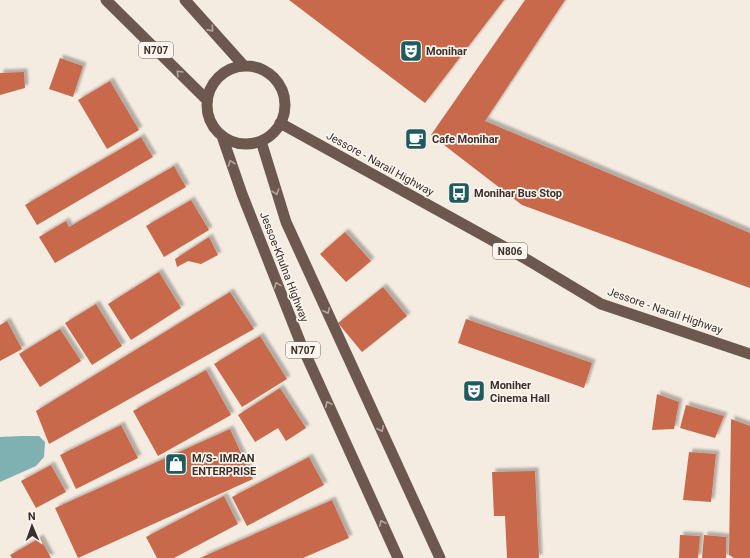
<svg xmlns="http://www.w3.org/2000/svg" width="750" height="558" font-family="Roboto,sans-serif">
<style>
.water{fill:#7fb0b2}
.building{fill:#c8694b;filter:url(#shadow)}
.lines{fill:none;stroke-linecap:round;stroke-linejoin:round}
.trunk{stroke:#6c584f;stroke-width:11}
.oneway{stroke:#b4a69e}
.labels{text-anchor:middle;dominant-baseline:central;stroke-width:3.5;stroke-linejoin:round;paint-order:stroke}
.shield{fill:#fbf5ee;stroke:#756b66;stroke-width:1}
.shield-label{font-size:10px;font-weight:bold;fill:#3b302b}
.poi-label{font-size:11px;font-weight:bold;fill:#3b302b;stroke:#fbf5ee;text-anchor:start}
.street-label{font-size:11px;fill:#3b302b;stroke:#fbf5ee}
</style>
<defs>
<filter id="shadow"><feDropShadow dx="3.5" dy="-3.5" stdDeviation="1" flood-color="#0004"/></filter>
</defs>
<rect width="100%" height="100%" fill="#f4ebe1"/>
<path class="water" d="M22,436H39L45,442L44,457L36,466L0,482V437Z"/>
<path class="building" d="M289,0H504L425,103Z
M525,0H565L485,121L750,233V288L522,205L431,135Z
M60,58L83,66L73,97L49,89Z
M24,72L25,88L0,95V73Z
M110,81L139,130L107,149L78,100Z
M141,137L153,157L37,225L25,205Z
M174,166L186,187L55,263L39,237L66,221L69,227Z
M191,200L209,230L164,257L146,226Z
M345,232L371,261L346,282L320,254Z
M209,237L218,255L201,264L188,261L177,267L175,259Z
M159,272L181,308L131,340L108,304Z
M383,287L407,316L362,352L338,323Z
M230,292L254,329L49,444L36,411Z
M96,304L122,346L92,365L65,323Z
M466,319L592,363L584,388L458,343Z
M7,321L22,349L0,361V325Z
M60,329L81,361L40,387L19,354Z
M260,336L287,379L242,407L214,364Z
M206,370L231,415L158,456L133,411Z
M280,388L306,428L286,441L278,428L255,442L238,415Z
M657,394L679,402L674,429L652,430Z
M686,405L724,416L715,438L680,428Z
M731,419L750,426V558H734L729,555Z
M121,425L138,458L76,489L60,455Z
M230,429L253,479L78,558L55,508Z
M689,452L716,454L711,502L683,500Z
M309,457L324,485L247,526L232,497Z
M51,465L66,492L36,508L21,481Z
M535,471L539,558H507L505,516H494L492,472Z
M224,496L238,524L174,558H157L146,537Z
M332,500L349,538L303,558H200Z
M680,535L700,536L698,558H679Z
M704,535L726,537V558H702Z
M40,538L51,558H12L10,555Z"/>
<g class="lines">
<path class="trunk" d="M106,0L207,100
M185,0L244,66
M207 105a39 39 0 1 1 78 0a39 39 0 1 1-78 0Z
M280,123L526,259L601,304L750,354
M222,136L242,194L301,344L398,558
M261,141L286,222L440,558"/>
</g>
<defs><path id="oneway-chevron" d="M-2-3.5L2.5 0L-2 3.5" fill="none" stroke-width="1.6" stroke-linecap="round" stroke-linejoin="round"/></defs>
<g class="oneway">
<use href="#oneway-chevron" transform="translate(211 29) rotate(48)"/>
<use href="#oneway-chevron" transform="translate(179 73) rotate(-135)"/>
<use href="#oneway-chevron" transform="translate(231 163) rotate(-109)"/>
<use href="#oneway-chevron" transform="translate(276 192) rotate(73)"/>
<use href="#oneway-chevron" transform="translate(277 285) rotate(-111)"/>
<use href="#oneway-chevron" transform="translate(327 311) rotate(65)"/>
<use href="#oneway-chevron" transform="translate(328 404) rotate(-115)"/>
<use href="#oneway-chevron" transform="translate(381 429) rotate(65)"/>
<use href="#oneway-chevron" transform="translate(382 523) rotate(-115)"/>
</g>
<defs>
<g id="theatre-square" transform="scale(1.15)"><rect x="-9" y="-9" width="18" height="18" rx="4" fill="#1f5a5e" stroke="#fbf5ee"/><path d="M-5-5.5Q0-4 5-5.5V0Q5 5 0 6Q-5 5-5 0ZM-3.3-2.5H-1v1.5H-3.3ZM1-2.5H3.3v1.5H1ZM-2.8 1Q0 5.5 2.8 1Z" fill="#fff"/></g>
<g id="cafe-square" transform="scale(1.15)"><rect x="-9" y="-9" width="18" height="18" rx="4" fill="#1f5a5e" stroke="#fbf5ee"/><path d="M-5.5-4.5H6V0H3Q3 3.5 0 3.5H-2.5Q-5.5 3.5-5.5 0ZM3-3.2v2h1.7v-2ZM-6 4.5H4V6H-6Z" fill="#fff"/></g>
<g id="bus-square" transform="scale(1.15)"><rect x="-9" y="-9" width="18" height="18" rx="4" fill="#1f5a5e" stroke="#fbf5ee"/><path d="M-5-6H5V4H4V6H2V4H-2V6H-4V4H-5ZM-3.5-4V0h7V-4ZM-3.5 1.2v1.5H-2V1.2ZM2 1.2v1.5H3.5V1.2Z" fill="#fff"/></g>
<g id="shop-square" transform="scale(1.15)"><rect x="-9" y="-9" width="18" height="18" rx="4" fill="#1f5a5e" stroke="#fbf5ee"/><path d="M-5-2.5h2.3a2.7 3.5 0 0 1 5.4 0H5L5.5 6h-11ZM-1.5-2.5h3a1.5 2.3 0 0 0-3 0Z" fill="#fff"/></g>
</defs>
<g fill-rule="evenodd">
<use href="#theatre-square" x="411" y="51"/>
<use href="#cafe-square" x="416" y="139"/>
<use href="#bus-square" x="459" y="193"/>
<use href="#theatre-square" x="474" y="391"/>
<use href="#shop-square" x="176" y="464"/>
</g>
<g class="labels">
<g class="shield">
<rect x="139" y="42" width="34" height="16" rx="3"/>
<rect x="493" y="243" width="34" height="16" rx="3"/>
<rect x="286" y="342" width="34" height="16" rx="3"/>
</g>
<g class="shield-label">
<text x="156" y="50">N707</text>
<text x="510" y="251">N806</text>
<text x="303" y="350">N707</text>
</g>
<g class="poi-label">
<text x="426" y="51">Monihar</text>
<text x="432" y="139">Cafe Monihar</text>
<text x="474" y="193">Monihar Bus Stop</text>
<text x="490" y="385">Moniher<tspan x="490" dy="13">Cinema Hall</tspan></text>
<text x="192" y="458">M/S- IMRAN<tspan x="192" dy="13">ENTERPRISE</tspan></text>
</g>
<g class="street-label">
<text transform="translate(380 164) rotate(29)">Jessore - Narail Highway</text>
<text transform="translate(284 267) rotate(69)">Jessoe-Khulna Highway</text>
<text transform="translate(665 311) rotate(19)">Jessore - Narail Highway</text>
</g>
</g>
<g transform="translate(32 526) rotate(358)" stroke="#fbf5ee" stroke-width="3" paint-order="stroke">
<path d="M0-3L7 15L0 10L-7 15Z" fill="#3b302b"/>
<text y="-6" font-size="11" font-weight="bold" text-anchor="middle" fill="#3b302b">N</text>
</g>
</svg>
